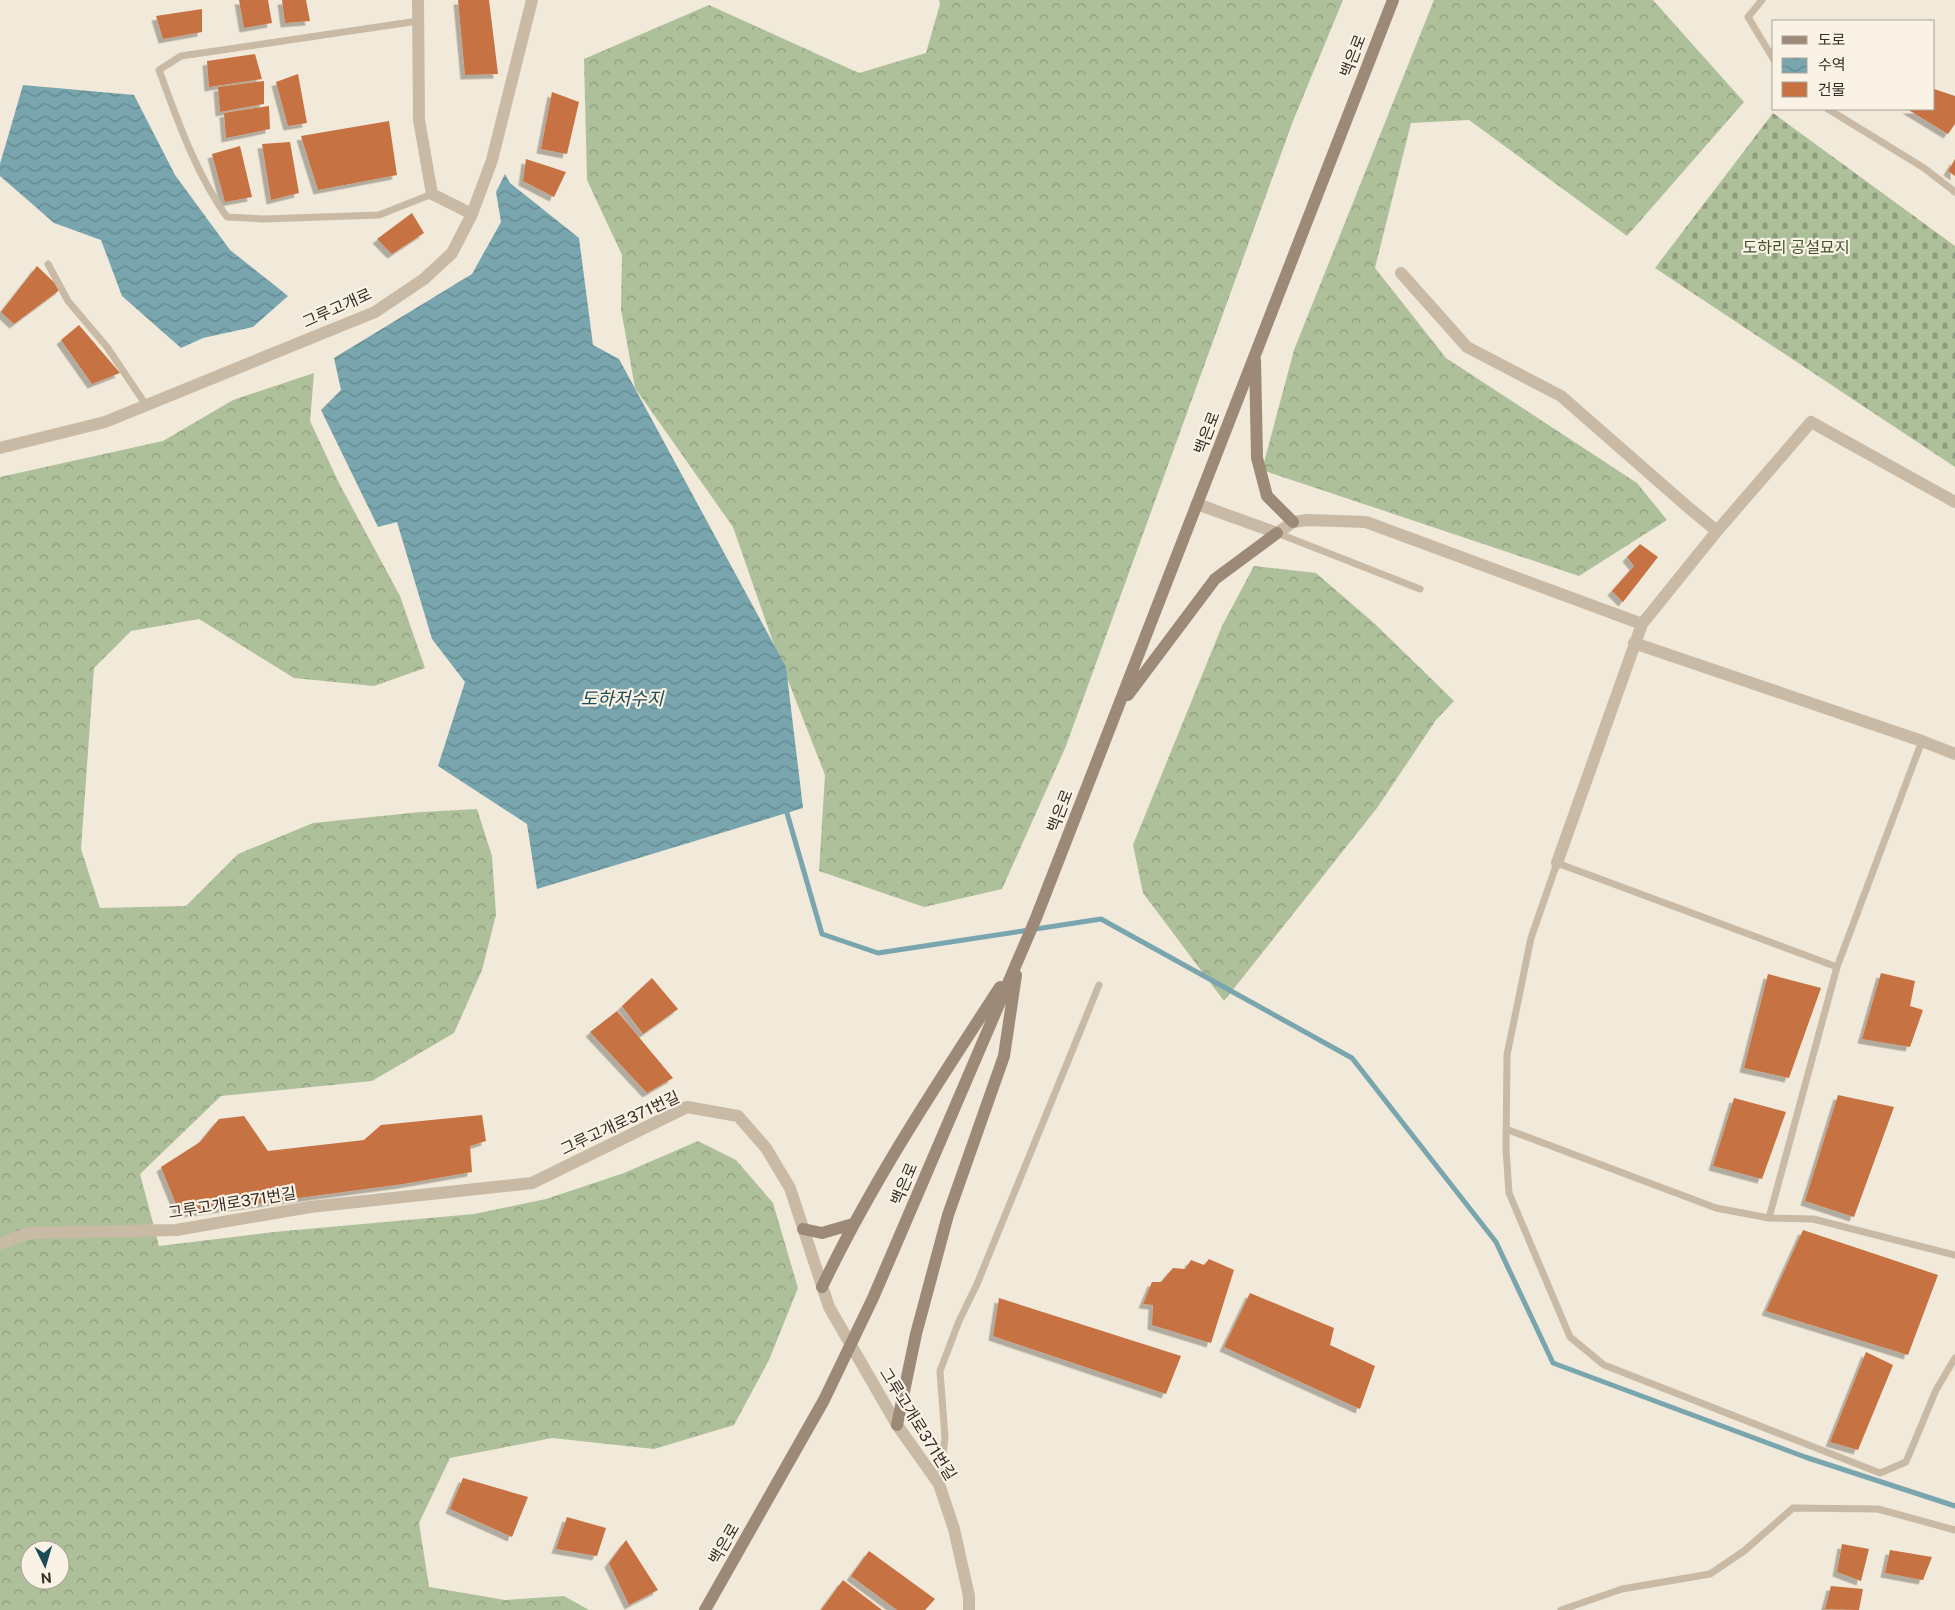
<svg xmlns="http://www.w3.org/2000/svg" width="1955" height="1610" font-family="'Public Sans','Noto Sans KR',sans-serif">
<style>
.forest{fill:url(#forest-crowns);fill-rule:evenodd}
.cemetery{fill:url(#cemetery-stones)}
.water{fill:url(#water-waves)}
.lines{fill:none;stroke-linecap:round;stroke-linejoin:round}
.stream{stroke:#78a5ae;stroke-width:5}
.building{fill:#c67242;filter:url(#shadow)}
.service{stroke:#c9baa5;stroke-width:7}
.minor{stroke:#c9baa5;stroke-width:12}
.tertiary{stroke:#c9baa5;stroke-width:12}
.secondary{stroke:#9d8977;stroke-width:12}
.labels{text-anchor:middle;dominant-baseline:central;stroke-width:4.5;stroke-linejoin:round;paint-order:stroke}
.street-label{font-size:16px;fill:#352d26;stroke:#f9f2e5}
.park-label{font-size:16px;fill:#3f532a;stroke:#f9f2e5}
.water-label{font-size:18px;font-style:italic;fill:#1c4b56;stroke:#f9f2e5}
</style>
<defs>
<pattern id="forest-crowns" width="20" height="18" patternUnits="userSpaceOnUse" patternTransform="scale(1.25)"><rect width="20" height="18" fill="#aec099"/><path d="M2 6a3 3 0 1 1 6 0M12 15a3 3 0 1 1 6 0" fill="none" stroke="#8e9c7d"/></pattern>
<pattern id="cemetery-stones" width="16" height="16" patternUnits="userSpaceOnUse" patternTransform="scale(1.25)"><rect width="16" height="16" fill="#aec099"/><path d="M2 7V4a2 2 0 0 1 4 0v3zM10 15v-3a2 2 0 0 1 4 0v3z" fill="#8e9c7d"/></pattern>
<pattern id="water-waves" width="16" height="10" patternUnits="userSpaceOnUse" patternTransform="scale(1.25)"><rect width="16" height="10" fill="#78a5ae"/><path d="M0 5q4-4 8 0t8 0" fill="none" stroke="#63878d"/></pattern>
<filter id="shadow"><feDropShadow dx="-4.5" dy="4.5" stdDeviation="0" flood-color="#0004"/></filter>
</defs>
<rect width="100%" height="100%" fill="#f1e9d9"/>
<path class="forest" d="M939,0H1343L1293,121L1066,746L1002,889L924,907L819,871L825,775L773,642L733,527L635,388L621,309L622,255L587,180L584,59L709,5L859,73L926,53L940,4Z
M1434,0H1653L1744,102L1627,236L1469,120L1411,123L1375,268L1446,358L1637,483L1667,520L1579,576L1262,470L1294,350Z
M314,373L310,421L339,483L400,596L425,668L374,686L294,678L199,619L131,631L94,668L81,849L100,908L186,906L238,854L313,823L421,812L477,809L492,856L496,915L482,970L454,1033L372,1081L221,1096L140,1174L159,1246L274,1232L474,1214L546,1199L624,1173L698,1141L736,1160L773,1203L798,1288L769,1360L734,1425L654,1449L552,1438L450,1458L419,1523L429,1587L505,1600L564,1596L589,1610H0V477L163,441L233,400ZM30,1550H60V1580H30Z
M1254,566L1316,573L1375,624L1454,701L1436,720L1377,808L1224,1001L1143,893L1133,845L1222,626Z"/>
<path class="cemetery" d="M1773,113L1955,246V467L1655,268Z"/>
<path class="water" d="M23,85L134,95L175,175L230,250L288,296L253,327L203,338L181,348L122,296L101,240L54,223L0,176V164Z
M505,174L510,183L579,238L593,345L619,359L786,667L803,808L537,889L527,824L438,766L465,682L432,639L397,522L378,527L321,410L341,390L334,358L472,274L501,222L496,192Z"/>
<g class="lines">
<path class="stream" d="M787,813L822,934L878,953L1101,919L1352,1058L1496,1242L1553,1363L1805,1457L1955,1506"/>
</g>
<path class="building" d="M239,0H268L272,23L244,28Z
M282,0H306L310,21L285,23Z
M458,0H489L498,74L465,75Z
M202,9V32L163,39L156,16Z
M255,54L262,79L209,87L207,61Z
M298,74L307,123L288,126L276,82Z
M264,81V104L220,112L218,87Z
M1934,89L1955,96V124L1948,134L1907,109H1934Z
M552,92L579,102L567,154L541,149Z
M269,106L270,129L226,138L224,113Z
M389,121L397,175L318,190L301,136Z
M290,142L299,193L271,200L262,144Z
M240,146L252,197L225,202L212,154Z
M526,159L566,172L554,197L523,181Z
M1955,159V176L1948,171Z
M412,213L424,233L392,254L377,239Z
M37,266L61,289L14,324L1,312Z
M79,325L120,373L92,384L61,340Z
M1640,544L1658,557L1623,602L1612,591L1634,566L1627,557Z
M1881,973L1915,981L1910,1006L1923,1010L1910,1047L1862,1039Z
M1768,974L1821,988L1789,1078L1744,1068Z
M652,978L678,1009L643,1034L622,1006Z
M617,1011L673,1078L647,1093L590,1032Z
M1838,1095L1894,1107L1854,1217L1805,1201Z
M1734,1098L1786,1112L1762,1179L1713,1166Z
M482,1115L486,1141L470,1146L472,1172L403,1184L180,1214L161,1167L200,1142L219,1119L244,1116L268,1151L364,1140L381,1125Z
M1803,1230L1938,1275L1908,1355L1766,1311Z
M1209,1259L1234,1270L1211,1343L1152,1325L1153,1305L1143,1304L1152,1282H1161L1173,1268L1185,1269L1191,1260L1204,1265Z
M1250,1293L1334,1328L1330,1345L1375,1366L1360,1409L1224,1347Z
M999,1298L1181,1356L1166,1394L993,1336Z
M1866,1352L1893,1365L1858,1450L1830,1442Z
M463,1478L528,1497L512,1537L450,1509Z
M567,1517L606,1528L597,1556L556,1549Z
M626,1540L658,1590L629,1605L609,1563Z
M1842,1544L1869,1549L1861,1581L1837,1572Z
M1890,1550L1932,1557L1923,1580L1885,1573Z
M869,1551L935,1599L925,1610H897L851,1576Z
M843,1580L882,1610H821Z
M1831,1586L1863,1589L1859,1610L1825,1609Z"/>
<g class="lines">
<path class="service" d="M1762,0L1748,17L1774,60
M418,21L181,56L159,70C178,121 195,172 227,217L264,219L379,215L432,194
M1828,109L1924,168L1955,192
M48,264L68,301L107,347L146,405
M1277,533L1420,589
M1837,967L1557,863L1531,938L1507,1055L1506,1149L1509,1193L1570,1337L1604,1365L1880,1473L1906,1462L1936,1390L1955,1358
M1506,1129L1716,1208L1769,1218L1813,1219L1955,1255
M1769,1218L1837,967L1922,741
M939,1484L945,1438L940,1371L959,1321L977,1284L1099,985
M1561,1610L1622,1589L1710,1574L1744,1551L1793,1508L1878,1509L1955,1530"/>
<path class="minor" d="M418,0L419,120L432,194L472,214
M1401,273L1467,347L1561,396L1689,508L1717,531
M1197,504L1277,533L1293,522L1308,520L1366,522L1642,624
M1634,643L1922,741L1955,754
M1557,863L1642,624L1717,531L1811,422L1955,502
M0,1244L28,1233L176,1230L310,1207L532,1183L687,1107L738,1116L766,1148L790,1188L829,1307L897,1425L939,1484L954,1529L969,1596V1610"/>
<path class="tertiary" d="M0,448L105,422L375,312L424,279L452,253L472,214L492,160L532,0"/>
<path class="secondary" d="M1255,360L1257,458L1267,496L1293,522
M1128,695L1215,579L1277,533
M803,1229L822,1233L853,1224
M822,1287C872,1182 937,1084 1000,987
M897,1425L916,1334L948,1215L1004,1056L1016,975
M705,1610L824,1400L873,1298L1036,918L1393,0"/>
</g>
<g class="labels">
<g class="street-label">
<text transform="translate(1353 56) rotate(-69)">백은로</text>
<text transform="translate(337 308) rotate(-24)">그루고개로</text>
<text transform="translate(1207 433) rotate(-69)">백은로</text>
<text transform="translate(1060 811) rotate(-69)">백은로</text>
<text transform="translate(620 1123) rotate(-25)">그루고개로371번길</text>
<text transform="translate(904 1184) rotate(-67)">백은로</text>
<text transform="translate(232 1203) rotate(-9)">그루고개로371번길</text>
<text transform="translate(918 1424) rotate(58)">그루고개로371번길</text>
<text transform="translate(724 1544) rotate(-60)">백은로</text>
</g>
<g class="park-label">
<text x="1796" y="247">도하리 공설묘지</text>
</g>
<g class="water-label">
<text x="622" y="698">도하저수지</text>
</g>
</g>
<rect x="1772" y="20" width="162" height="90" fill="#f9f2e5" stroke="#aba399"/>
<rect x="1782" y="36" width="25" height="8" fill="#9d8977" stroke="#aba399"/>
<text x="1818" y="45" font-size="15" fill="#352d26">도로</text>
<rect x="1782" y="58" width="25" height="15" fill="url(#water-waves)" stroke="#aba399"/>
<text x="1818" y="70" font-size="15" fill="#352d26">수역</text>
<rect x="1782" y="82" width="25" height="15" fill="#c67242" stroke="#aba399"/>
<text x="1818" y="95" font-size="15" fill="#352d26">건물</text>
<g transform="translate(45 1565) rotate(175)"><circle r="24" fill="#f9f2e5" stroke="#aba399"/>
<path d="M0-4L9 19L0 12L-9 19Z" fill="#1c4b56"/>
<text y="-8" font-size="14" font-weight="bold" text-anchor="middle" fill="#352d26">N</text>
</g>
</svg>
